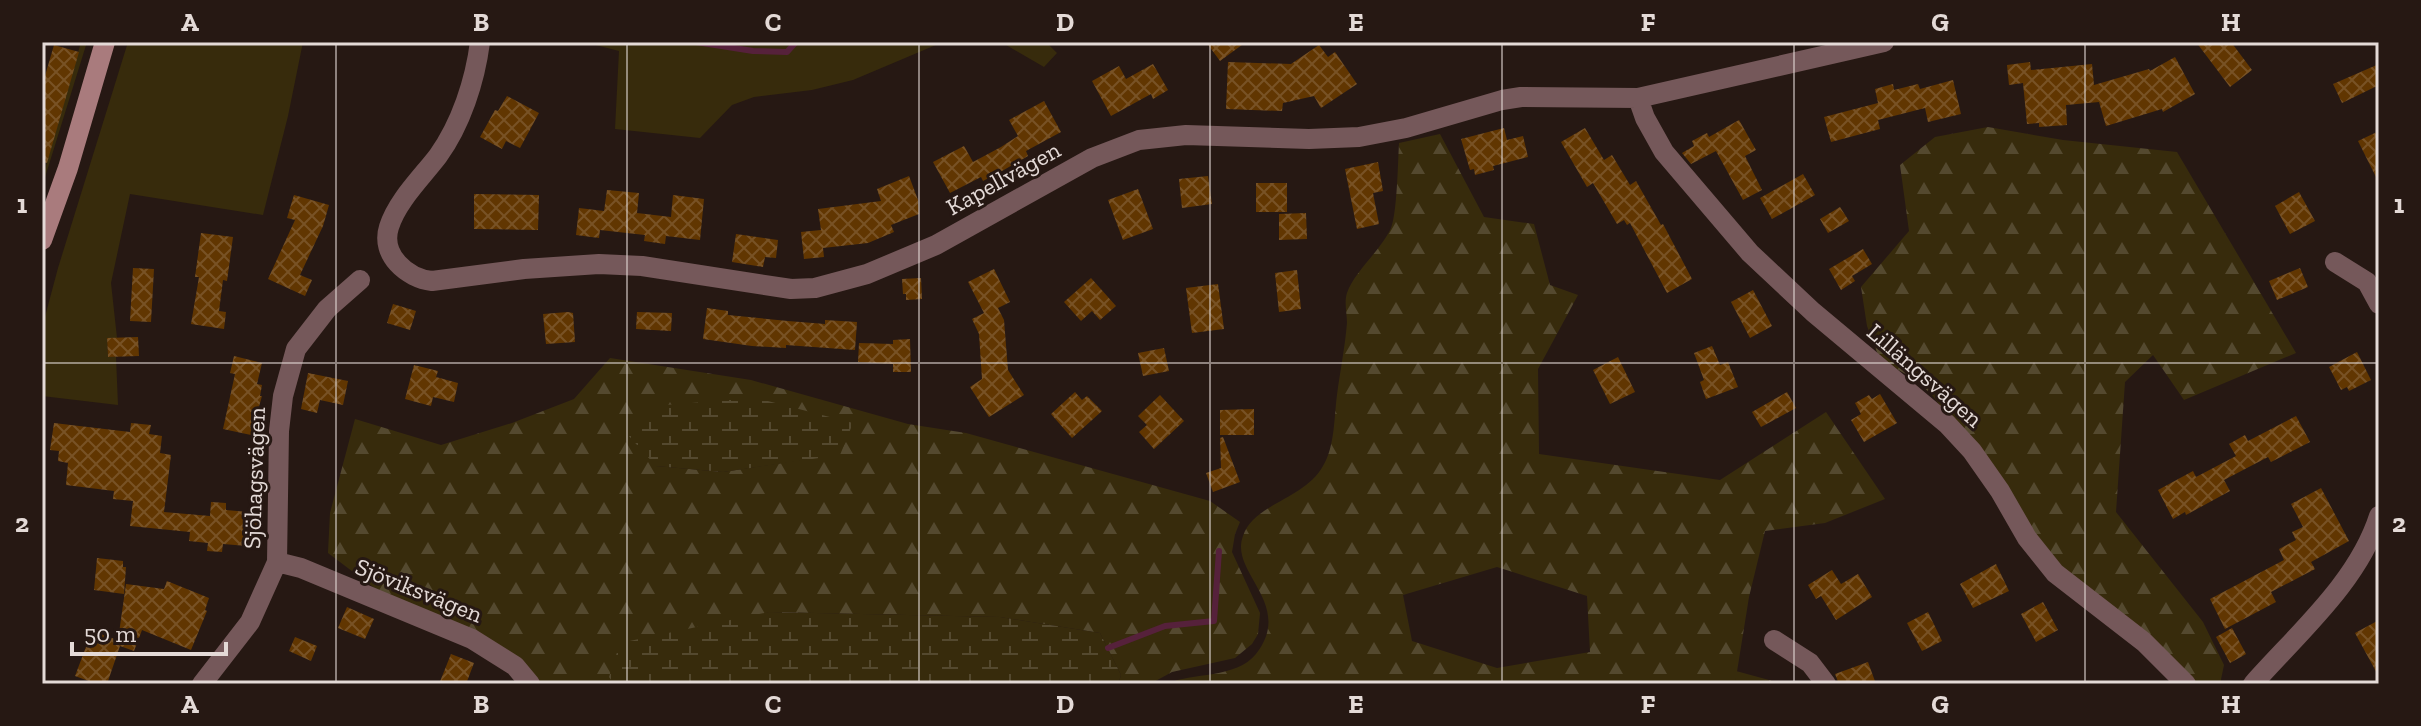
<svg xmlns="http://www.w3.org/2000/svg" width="2421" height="726" font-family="'Zilla Slab',serif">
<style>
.grass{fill:#372b0c}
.forest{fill:url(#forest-firs);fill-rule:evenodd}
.wetland{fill:url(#wetland-marsh)}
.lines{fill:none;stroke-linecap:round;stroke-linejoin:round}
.stream{stroke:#56213b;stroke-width:6}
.building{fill:url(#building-cross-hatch)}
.street{stroke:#75585a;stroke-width:20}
.secondary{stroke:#a97b7d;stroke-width:20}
.grid{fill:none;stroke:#e4dad7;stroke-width:2;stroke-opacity:0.55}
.labels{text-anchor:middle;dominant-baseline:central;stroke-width:6;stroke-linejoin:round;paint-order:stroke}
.street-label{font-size:24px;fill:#e4dad7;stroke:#261813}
.neatline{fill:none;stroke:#e4dad7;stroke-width:3}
.grid-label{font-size:26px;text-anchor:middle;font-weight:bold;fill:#e4dad7}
</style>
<defs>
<pattern id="forest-firs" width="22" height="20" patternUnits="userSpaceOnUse" patternTransform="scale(2)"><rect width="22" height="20" fill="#372b0c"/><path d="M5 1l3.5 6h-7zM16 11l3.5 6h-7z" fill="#54492f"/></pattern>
<pattern id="wetland-marsh" width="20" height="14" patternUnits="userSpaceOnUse" patternTransform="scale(2)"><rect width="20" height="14" fill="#372b0c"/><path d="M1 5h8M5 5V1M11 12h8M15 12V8" fill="none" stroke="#54492f"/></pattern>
<pattern id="building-cross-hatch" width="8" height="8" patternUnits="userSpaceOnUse" patternTransform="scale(2)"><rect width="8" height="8" fill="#613601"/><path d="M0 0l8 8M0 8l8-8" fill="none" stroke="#785225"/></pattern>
</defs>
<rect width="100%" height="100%" fill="#261813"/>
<path class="grass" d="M81,42H87L42,187V179Z
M128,42H303L288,116L263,215L130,194L111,283L117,338H107L108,357H116L118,405L42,396V328L58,268Z
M584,42H943L853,80L812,90L754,97L732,105L700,138L615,129L619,51Z
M1001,42H1046L1057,53L1044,67Z"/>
<path class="forest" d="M1988,127L2063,140L2177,152L2296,353L2184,400L2153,355L2125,382L2116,512L2203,622L2224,665L2220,684H2196L2179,666L2049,556L1933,396L1915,379L1880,360L1867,326L1861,287L1909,231L1900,165L1935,137Z
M1440,134L1484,217L1534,224L1550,285L1578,295L1538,369L1539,454L1720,480L1826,412L1885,499L1825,523L1765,531L1749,597L1735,684H1166C1193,672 1236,679 1256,654C1295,604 1229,573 1243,536C1254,503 1304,500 1323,466C1335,446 1334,418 1337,395C1340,372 1345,347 1347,323C1347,314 1344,302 1347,293C1354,272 1382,249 1391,228C1397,214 1398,162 1399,143ZM1497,567L1587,596L1590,652L1497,668L1412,641L1403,595Z
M610,358L751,380L908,424L966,433L1210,501L1240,522L1235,534L1232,552L1260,613L1258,634L1252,644L1235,658L1172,672L1150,684H1118L1121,675L1100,633L1000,617L769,612L609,676L614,684H537L385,596L328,553L330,513L355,419L441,445L512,423L574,399ZM840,454L723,472L656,466Z"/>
<path class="wetland" d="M756,398L853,423L840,455L723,472L656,466L628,435L653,406Z
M769,612L1000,617L1100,633L1121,675L1118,684H614L609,677L620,643Z
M1736,671L1784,684H1735Z"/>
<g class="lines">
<path class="stream" d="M696,42L753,51L787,52L796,42
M1108,648L1165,626L1214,621L1219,551"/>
</g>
<path class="building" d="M1206,42H1246L1220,61Z
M2196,42H2231L2252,70L2230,87Z
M54,45L79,52L47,163L42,162V86Z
M1319,45L1328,57L1335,52L1357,84L1321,108L1314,96L1283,103L1282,111L1226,109L1228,62L1291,64Z
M2175,57L2195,94L2163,112L2162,109L2106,126L2099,102L2066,105L2067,125L2039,127V123L2027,124L2023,83L2009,85L2007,65L2030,62L2031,70L2092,64L2094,85L2149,69L2150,71Z
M1153,64L1168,90L1153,99L1151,94L1111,116L1092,81L1119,66L1126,79Z
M2379,64V85L2342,103L2333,84Z
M1953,80L1961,114L1928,122L1925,108L1878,120L1880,129L1831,142L1824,117L1878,103L1875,89L1893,84L1894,90L1918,84L1920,89Z
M507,96L539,113L520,148L506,141L502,149L480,137L495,110L498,111Z
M1044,101L1061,132L1026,151L1028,156L1002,171L983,181L981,177L950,193L933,162L964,146L973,162L1001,147L1018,136L1009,120Z
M1739,120L1756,150L1745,156L1762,190L1743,200L1716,151L1691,164L1682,153L1694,146L1692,141L1707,133L1709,137Z
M1504,128L1507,140L1523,136L1528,157L1493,166L1494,170L1475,175L1474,169L1470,170L1461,139Z
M1585,128L1604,160L1612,155L1630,185L1636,181L1661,225L1663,224L1692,279L1667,293L1630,223L1627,225L1624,220L1617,224L1593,183L1587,187L1561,142Z
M2379,131V183L2358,141Z
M1378,162L1383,191L1373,193L1379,224L1357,229L1345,169Z
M1803,174L1815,195L1772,219L1760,198Z
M909,176L918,200L919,214L891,225L894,232L868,243L823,248L824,257L804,259L801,232L821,230L818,209L881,201L877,189Z
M1208,176L1212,204L1182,208L1179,179Z
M1256,183H1287V212H1256Z
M1138,189L1153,229L1123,240L1108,200Z
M607,190L639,193L637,213L671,217L673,195L704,199L700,240L666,236L665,244L644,241L645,235L600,230L599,238L576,235L579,208L604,211Z
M2299,192L2315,221L2290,234L2275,206Z
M474,194L539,195L538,230L474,229Z
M294,195L329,205L323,226L300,275L312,280L305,296L268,279L295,220L287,218Z
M1840,207L1849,221L1828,233L1820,219Z
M1306,213L1307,239L1279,240V214Z
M201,233L233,237L227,281L223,280L219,311L226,312L224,329L191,324L199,277H195Z
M736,234L778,240L776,258L765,257L763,267L732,262Z
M1863,249L1872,264L1852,276L1855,281L1841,290L1829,269Z
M133,268L154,269L151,322L130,321Z
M2300,268L2308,287L2277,300L2269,281Z
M994,269L1010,302L998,308L1004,320L1008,370L1024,395L989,417L970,387L982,379L979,334L972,319L984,313L968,282Z
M1297,270L1301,309L1279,312L1275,273Z
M921,278L922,299L906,300V294H903L902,279Z
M1091,278L1116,306L1100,320L1092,311L1081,321L1064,302Z
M1218,284L1224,329L1192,333L1186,288Z
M1753,290L1772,326L1750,338L1731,302Z
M393,304L416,311L410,330L387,323Z
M707,308L728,311V315L788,321L825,324V320L857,322L855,350L786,345V348L752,346L703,339Z
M568,312L573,313L575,342L546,344L543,314Z
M637,312L672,313L671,331L636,329Z
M138,337L139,356L108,357L107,338Z
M910,339L911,372H893V364L858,362L859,343L893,344V340Z
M1712,346L1720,365L1728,362L1738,387L1706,399L1700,382L1704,380L1694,353Z
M1164,348L1169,371L1143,376L1138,353Z
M2357,352L2371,380L2349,391L2347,387L2341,390L2329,367Z
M234,356L262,363L257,384L262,385L260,396H262L251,435L223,429L235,374L230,373Z
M1618,357L1635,392L1610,404L1593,370Z
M414,365L438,371L436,377L458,383L454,402L433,397L431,406L405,399Z
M308,373L348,381L343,405L320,400L317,413L301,409Z
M1075,392L1082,400L1087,396L1102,411L1072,438L1051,414Z
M1787,392L1796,408L1761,427L1752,412Z
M1880,394L1897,423L1864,442L1851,420L1861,414L1855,403L1869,395L1872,399Z
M1160,395L1184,421L1154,449L1139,432L1147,425L1138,416Z
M1254,409V435H1220V410Z
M2296,416L2310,442L2271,462L2268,457L2224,480L2230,491L2186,515L2185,512L2173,519L2158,490L2193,471L2196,477L2236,456L2229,444L2245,435L2248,441Z
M54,423L130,432L131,423L151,425L149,434L162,436L160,453L171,455L164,512L210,516L211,502L226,503V510L260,513L258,547L223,544L222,552L207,551L208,543L189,541L190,532L130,526L133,501L113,499L114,491L66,485L68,463L58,461L59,451L50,450Z
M1223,437L1240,482L1213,492L1206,473L1221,468L1220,438Z
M2321,488L2349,541L2311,562L2315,569L2271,592L2276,602L2225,629L2210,599L2284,560L2279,549L2296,540L2292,532L2303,527L2291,504Z
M97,558L123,561V567H126L124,594L94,590Z
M1996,564L2009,591L1973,608L1960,584Z
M1832,570L1841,584L1858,574L1872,597L1836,620L1821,596L1816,599L1808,585Z
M167,581L209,598L205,610L207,611L191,650L142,630L134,651L120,646L107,684H97L75,676L92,631L118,640L126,584L164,589Z
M2043,602L2058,630L2036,642L2021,614Z
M347,607L374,619L365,639L338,628Z
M1928,612L1942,641L1922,651L1907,623Z
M2379,620V677L2355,633Z
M2232,628L2246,654L2230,663L2216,637Z
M295,637L317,646L311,661L289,651Z
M451,654L474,663L466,684H439Z
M1868,662L1876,684H1839L1835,674Z"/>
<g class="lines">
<path class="street" d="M480,42C475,81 461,124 438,156C422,177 397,201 389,227C380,255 407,278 432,281L524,269L599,264L642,266L791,289L815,288L867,274L936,245L1092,158L1139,140L1186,135L1309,139L1359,137L1406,128L1502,100L1521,97L1638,98L1884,42
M1638,98L1645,118L1664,152L1750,253L1813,312L1947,424L1972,451L2000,491L2027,538L2055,573L2144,642L2186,684
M2335,262L2367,282L2379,304
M277,562L301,568L472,639L515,666L530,684
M1774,640L1810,663L1826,684
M202,684L250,622L277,562L279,431L283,396L296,349L327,309L360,280
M2253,684C2298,633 2358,582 2379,516"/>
<path class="secondary" d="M42,240L68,168L105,42"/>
</g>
<path class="grid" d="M336,42V684M627,42V684M919,42V684M1210,42V684M1502,42V684M1794,42V684M2085,42V684M42,363H2379"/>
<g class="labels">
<g class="street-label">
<text transform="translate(1003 178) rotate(-29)">Kapellvägen</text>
<text transform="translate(1925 375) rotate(41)">Lillängsvägen</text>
<text transform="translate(254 478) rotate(-88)">Sjöhagsvägen</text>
<text transform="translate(419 590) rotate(22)">Sjöviksvägen</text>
</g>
</g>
<rect width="2421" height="726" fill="none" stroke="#261813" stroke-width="88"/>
<path d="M72 642v12h154v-12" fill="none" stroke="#e4dad7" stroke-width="4"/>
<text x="84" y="642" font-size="24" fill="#e4dad7" stroke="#261813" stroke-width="6" paint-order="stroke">50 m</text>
<rect x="44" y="44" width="2333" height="638" class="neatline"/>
<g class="grid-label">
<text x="190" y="31">A</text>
<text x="481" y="31">B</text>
<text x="773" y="31">C</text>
<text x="1065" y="31">D</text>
<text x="1356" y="31">E</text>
<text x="1648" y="31">F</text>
<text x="1940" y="31">G</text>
<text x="2231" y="31">H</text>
<text x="22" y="213">1</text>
<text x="2399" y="213">1</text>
<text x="22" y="532">2</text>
<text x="2399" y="532">2</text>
<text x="190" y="713">A</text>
<text x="481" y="713">B</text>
<text x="773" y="713">C</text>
<text x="1065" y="713">D</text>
<text x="1356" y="713">E</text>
<text x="1648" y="713">F</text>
<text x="1940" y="713">G</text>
<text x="2231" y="713">H</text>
</g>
</svg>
